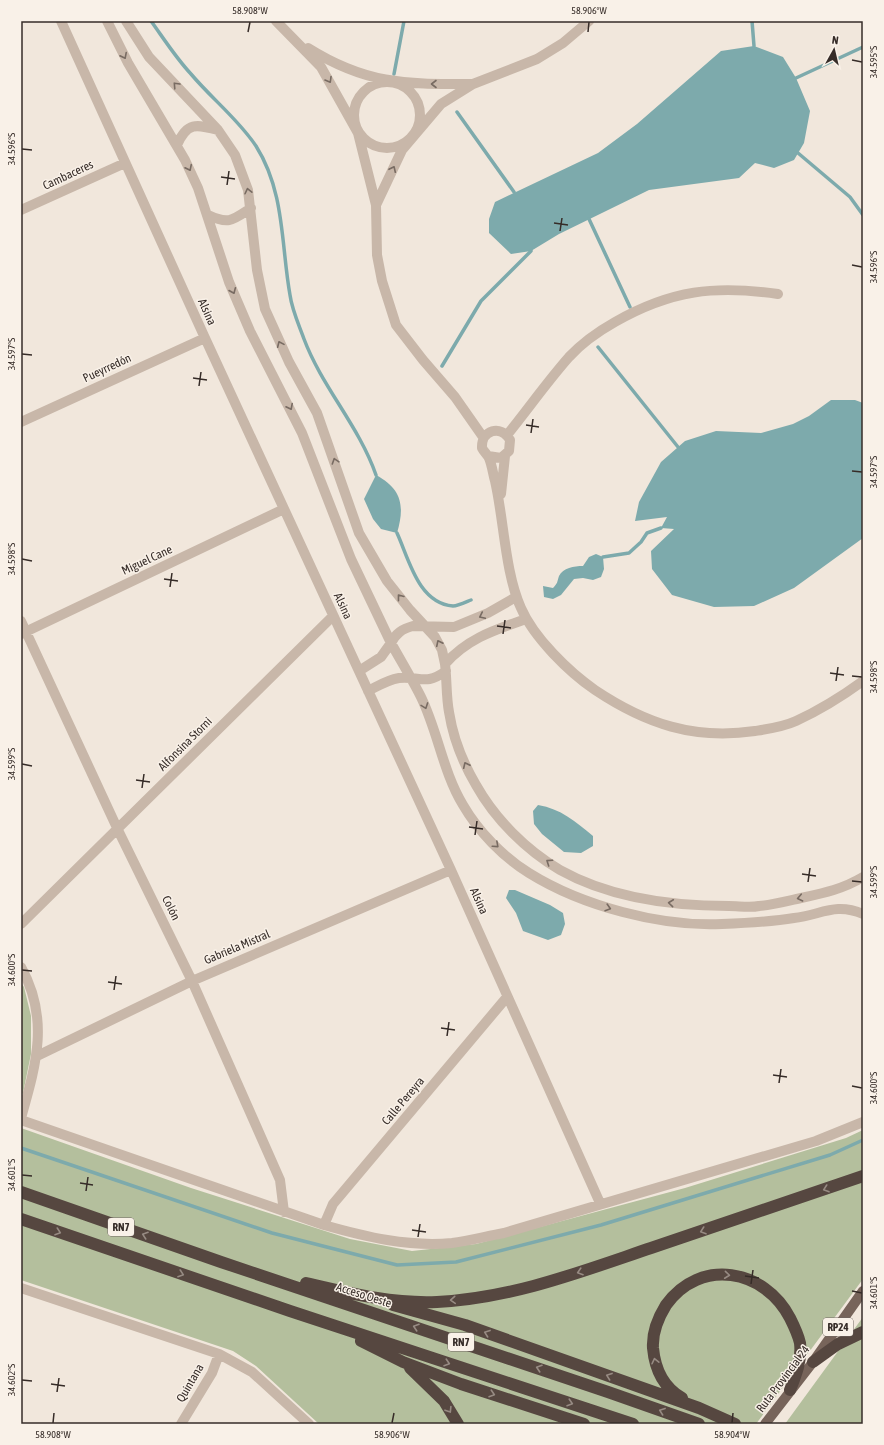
<svg xmlns="http://www.w3.org/2000/svg" width="884" height="1445" font-family="'Asap Condensed',sans-serif">
<style>
.green{fill:#b4bf9d}
.water{fill:#7daaac}
.lines{fill:none;stroke-linecap:round;stroke-linejoin:round}
.stream{stroke:#7daaac;stroke-width:3.5}
.minor{stroke:#c8b7a9;stroke-width:10}
.major{stroke:#77645a;stroke-width:10}
.highway{stroke:#564740;stroke-width:12}
.oneway{stroke:#786b62}
.oneway2{stroke:#978b83}
.ticks{fill:none;stroke:#362c28;stroke-width:1.5}
.labels{text-anchor:middle;dominant-baseline:central;stroke-width:3;stroke-linejoin:round;paint-order:stroke}
.shield{fill:#f9f1e8;stroke:#706762;stroke-width:1}
.shield-label{font-size:11px;font-weight:bold;fill:#362c28}
.street-label{font-size:12px;fill:#362c28;stroke:#f9f1e8}
.neatline{fill:none;stroke:#362c28;stroke-width:1.5}
.ticks-label{font-size:10px;text-anchor:middle;fill:#362c28}
</style>
<rect width="100%" height="100%" fill="#f1e7dc"/>
<path class="green" d="M21,983L24,987L31,1016V1054L23,1093L21,1095Z
M21,1128L191,1188L350,1239L412,1251L476,1244L685,1188L846,1138L863,1130V1279L756,1424H319L256,1366L233,1351L21,1280Z
M863,1317V1424H785Z"/>
<path class="water" d="M754,46L783,57L796,78L810,111L804,143L794,160L774,168L755,163L739,178L649,190L559,234L531,251L511,254L489,233V219L495,202L598,153L637,124L721,51Z
M831,400H855L863,403V538L794,588L754,606L714,607L672,595L652,569L651,551L674,529L661,528L667,517L635,521L639,502L661,462L685,441L716,431L761,433L793,424L809,416Z
M376,475C402,489 405,506 397,533L381,529L373,519L364,499Z
M596,554L603,557L604,569L601,577L593,580L583,578L574,579L561,595L553,599L544,597L543,586L553,588C558,583 557,582 559,576C563,568 574,566 583,566L589,557Z
M538,805C561,809 575,821 593,836V846L581,853L564,852L542,834L534,824L533,811Z
M509,890H515L550,905L563,913L565,924L561,935L548,940L523,931L516,913L506,898Z"/>
<g class="lines">
<path class="stream" d="M151,21C164,39 176,58 191,74C212,99 238,119 256,146C285,192 281,245 290,295C292,310 299,325 304,339C322,387 359,426 376,475
M752,21L754,46
M394,74L404,21
M796,78L863,47
M457,112L514,192
M798,153L850,197L863,215
M589,219L630,307
M598,347L678,447
M442,366L481,301L531,251
M397,533C409,559 418,603 453,606C458,606 466,602 471,600
M603,557L629,553L641,542L647,533L661,528
M21,1148L272,1233L397,1265L456,1262L601,1225L830,1155L863,1140"/>
<path class="minor" d="M61,21L205,338L451,870L600,1203
M107,21L128,63L185,160L198,188L229,282L250,331L302,433L351,559L391,643L381,657L359,671
M126,21L149,57L218,130L235,155L248,190L257,270L265,309L289,362L317,413L359,533L387,581L410,610L435,637L442,650L445,664
M276,21L321,67L358,133L376,205L377,255L382,281L396,325L423,360L455,397L483,437
M308,48C367,85 406,84 473,84
M354 115a33 33 0 1 1 66 0a33 33 0 1 1-66 0Z
M177,145C187,122 196,124 218,130
M376,205L402,150L441,104L473,84L537,59L563,43L589,21
M21,210L125,163
M208,215C229,225 233,220 251,208
M21,422L205,338
M507,435C528,409 547,382 569,357C582,343 599,331 615,322C671,290 715,285 778,294
M488,456L501,458L509,451L510,440C501,424 481,430 482,448C484,452 487,454 489,458C492,465 493,474 495,481C504,520 505,573 521,608C534,638 569,672 595,690C646,724 694,740 755,731C768,729 783,727 796,721C820,710 841,697 863,681
M501,494L505,456
M516,597L488,613L454,627L413,626C402,629 396,633 391,643C401,661 412,679 421,697C438,732 443,772 463,805C478,831 503,857 529,873C582,906 661,927 722,924C746,923 770,922 794,918C821,915 835,902 863,914
M526,619C495,630 468,638 445,664C447,680 446,696 449,712C453,737 463,763 476,785C495,819 526,850 560,870C610,898 673,906 729,906C739,906 750,908 759,906C773,905 787,901 801,898C824,893 843,889 863,877
M21,621L118,830L192,981L280,1180L284,1212
M21,634L284,509
M368,691C378,686 387,680 399,678C421,676 425,686 446,671
M21,924L333,616
M21,967C50,1019 36,1065 21,1118
M37,1056L192,981L451,870
M21,1120L324,1225C366,1237 408,1247 452,1243C469,1241 487,1236 504,1233L816,1141L863,1122
M324,1225L333,1204L507,997
M21,1288L219,1354L252,1372L309,1424
M181,1424L212,1373L219,1354"/>
<path class="major" d="M765,1424L813,1362L863,1291"/>
<path class="highway" d="M21,1192L221,1262L608,1392L699,1424
M21,1219L290,1311L633,1424
M306,1283C349,1293 392,1304 437,1302C513,1298 580,1272 651,1248C721,1224 792,1200 863,1176
M393,1305L465,1325L699,1408L735,1424
M361,1341L403,1362L461,1384L584,1424
M813,1362L838,1344L863,1332
M410,1368L444,1401L458,1424
M682,1398C663,1387 655,1370 653,1348C652,1333 658,1318 666,1305C700,1257 765,1269 790,1318C794,1326 798,1334 800,1343C802,1360 796,1375 790,1390"/>
</g>
<defs><path id="oneway-chevron" d="M-2-3.5L2.5 0L-2 3.5" fill="none" stroke-width="1.6" stroke-linecap="round" stroke-linejoin="round"/></defs>
<g class="oneway">
<use href="#oneway-chevron" transform="translate(124 56) rotate(63)"/>
<use href="#oneway-chevron" transform="translate(329 80) rotate(60)"/>
<use href="#oneway-chevron" transform="translate(434 84) rotate(-180)"/>
<use href="#oneway-chevron" transform="translate(176 85) rotate(-133)"/>
<use href="#oneway-chevron" transform="translate(189 168) rotate(64)"/>
<use href="#oneway-chevron" transform="translate(393 169) rotate(-65)"/>
<use href="#oneway-chevron" transform="translate(248 191) rotate(-103)"/>
<use href="#oneway-chevron" transform="translate(233 291) rotate(67)"/>
<use href="#oneway-chevron" transform="translate(280 344) rotate(-114)"/>
<use href="#oneway-chevron" transform="translate(290 407) rotate(63)"/>
<use href="#oneway-chevron" transform="translate(335 461) rotate(-108)"/>
<use href="#oneway-chevron" transform="translate(400 597) rotate(-128)"/>
<use href="#oneway-chevron" transform="translate(482 616) rotate(155)"/>
<use href="#oneway-chevron" transform="translate(439 643) rotate(-116)"/>
<use href="#oneway-chevron" transform="translate(425 706) rotate(70)"/>
<use href="#oneway-chevron" transform="translate(466 765) rotate(-115)"/>
<use href="#oneway-chevron" transform="translate(496 845) rotate(42)"/>
<use href="#oneway-chevron" transform="translate(549 862) rotate(-146)"/>
<use href="#oneway-chevron" transform="translate(800 898) rotate(168)"/>
<use href="#oneway-chevron" transform="translate(671 903) rotate(-174)"/>
<use href="#oneway-chevron" transform="translate(608 908) rotate(17)"/>
</g>
<g class="oneway2">
<use href="#oneway-chevron" transform="translate(826 1189) rotate(161)"/>
<use href="#oneway-chevron" transform="translate(703 1231) rotate(161)"/>
<use href="#oneway-chevron" transform="translate(58 1232) rotate(19)"/>
<use href="#oneway-chevron" transform="translate(145 1235) rotate(-161)"/>
<use href="#oneway-chevron" transform="translate(580 1272) rotate(162)"/>
<use href="#oneway-chevron" transform="translate(181 1274) rotate(19)"/>
<use href="#oneway-chevron" transform="translate(727 1275) rotate(6)"/>
<use href="#oneway-chevron" transform="translate(453 1300) rotate(176)"/>
<use href="#oneway-chevron" transform="translate(416 1327) rotate(-162)"/>
<use href="#oneway-chevron" transform="translate(487 1333) rotate(-160)"/>
<use href="#oneway-chevron" transform="translate(655 1361) rotate(-103)"/>
<use href="#oneway-chevron" transform="translate(447 1363) rotate(18)"/>
<use href="#oneway-chevron" transform="translate(539 1368) rotate(-162)"/>
<use href="#oneway-chevron" transform="translate(609 1376) rotate(-160)"/>
<use href="#oneway-chevron" transform="translate(492 1394) rotate(18)"/>
<use href="#oneway-chevron" transform="translate(570 1403) rotate(18)"/>
<use href="#oneway-chevron" transform="translate(449 1410) rotate(58)"/>
<use href="#oneway-chevron" transform="translate(662 1411) rotate(-160)"/>
</g>
<path class="ticks" d="M248,32L250,22M588,32L589,22M852,60L862,62M22,149L32,150M221,177L235,179M227,185L229,171M554,223L568,225M560,231L562,218M852,265L862,267M22,354L32,355M193,378L207,380M199,386L201,372M526,425L539,427M531,433L533,419M852,471L862,472M22,559L32,561M164,579L178,581M170,587L172,573M497,626L511,628M503,634L505,620M830,673L844,675M852,676L862,677M836,681L838,667M22,764L32,766M136,780L150,782M142,788L144,774M469,827L483,829M475,835L477,821M802,874L816,876M852,881L862,882M808,882L810,868M22,970L32,971M108,982L122,984M114,990L116,976M441,1028L455,1030M447,1036L449,1022M773,1075L787,1077M779,1083L781,1069M852,1086L862,1088M22,1175L32,1176M80,1183L93,1185M86,1191L88,1177M412,1230L426,1232M418,1237L420,1224M745,1276L759,1278M751,1284L753,1270M852,1291L862,1293M22,1380L32,1381M51,1384L65,1386M57,1392L59,1378M53,1423L54,1413M392,1423L394,1413M732,1423L733,1413"/>
<g class="labels">
<g class="shield">
<rect x="108" y="1218" width="26" height="18" rx="3"/>
<rect x="823" y="1318" width="30" height="18" rx="3"/>
<rect x="448" y="1333" width="26" height="18" rx="3"/>
</g>
<g class="shield-label">
<text x="121" y="1227">RN7</text>
<text x="838" y="1327">RP24</text>
<text x="461" y="1342">RN7</text>
</g>
<g class="street-label">
<text transform="translate(68 175) rotate(-25)">Cambaceres</text>
<text transform="translate(207 312) rotate(66)">Alsina</text>
<text transform="translate(107 368) rotate(-25)">Pueyrredón</text>
<text transform="translate(147 560) rotate(-25)">Miguel Cane</text>
<text transform="translate(343 606) rotate(65)">Alsina</text>
<text transform="translate(185 744) rotate(-45)">Alfonsina Storni</text>
<text transform="translate(479 901) rotate(66)">Alsina</text>
<text transform="translate(171 908) rotate(64)">Colón</text>
<text transform="translate(237 947) rotate(-23)">Gabriela Mistral</text>
<text transform="translate(403 1101) rotate(-50)">Calle Pereyra</text>
<text transform="translate(364 1295) rotate(18)">Acceso Oeste</text>
<text transform="translate(783 1379) rotate(-53)">Ruta Provincial 24</text>
<text transform="translate(190 1383) rotate(-60)">Quintana</text>
</g>
</g>
<rect width="884" height="1445" fill="none" stroke="#f9f1e8" stroke-width="44"/>
<g transform="translate(834 50) rotate(8)" stroke="#f9f1e8" stroke-width="3" paint-order="stroke">
<path d="M0-3L7 15L0 10L-7 15Z" fill="#362c28"/>
<text y="-6" font-size="11" font-weight="bold" text-anchor="middle" fill="#362c28">N</text>
</g>
<rect x="22" y="22" width="840" height="1401" class="neatline"/>
<g class="ticks-label">
<text x="250" y="14">58.908°W</text>
<text x="589" y="14">58.906°W</text>
<text transform="translate(873 62) rotate(-90)" y="4">34.595°S</text>
<text transform="translate(11 149) rotate(-90)" y="4">34.596°S</text>
<text transform="translate(873 267) rotate(-90)" y="4">34.596°S</text>
<text transform="translate(11 354) rotate(-90)" y="4">34.597°S</text>
<text transform="translate(873 472) rotate(-90)" y="4">34.597°S</text>
<text transform="translate(11 559) rotate(-90)" y="4">34.598°S</text>
<text transform="translate(873 677) rotate(-90)" y="4">34.598°S</text>
<text transform="translate(11 764) rotate(-90)" y="4">34.599°S</text>
<text transform="translate(873 882) rotate(-90)" y="4">34.599°S</text>
<text transform="translate(11 970) rotate(-90)" y="4">34.600°S</text>
<text transform="translate(873 1088) rotate(-90)" y="4">34.600°S</text>
<text transform="translate(11 1175) rotate(-90)" y="4">34.601°S</text>
<text transform="translate(873 1293) rotate(-90)" y="4">34.601°S</text>
<text transform="translate(11 1380) rotate(-90)" y="4">34.602°S</text>
<text x="53" y="1438">58.908°W</text>
<text x="392" y="1438">58.906°W</text>
<text x="732" y="1438">58.904°W</text>
</g>
</svg>
